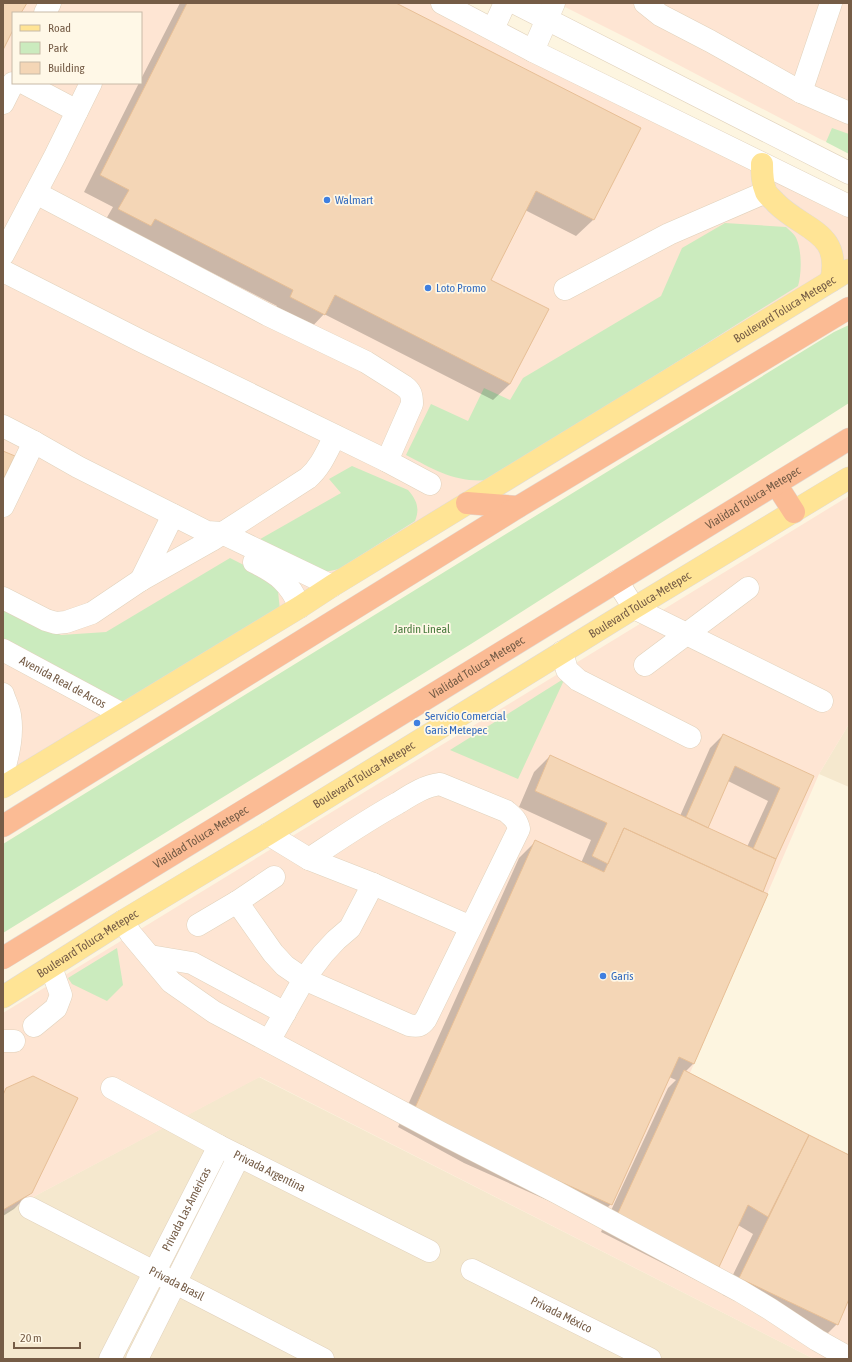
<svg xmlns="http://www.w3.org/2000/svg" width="852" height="1362" font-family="'Asap Condensed',sans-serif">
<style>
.residential{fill:#f5e8ce}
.commercial{fill:#fee5d3;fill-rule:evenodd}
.green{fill:#cbebbe}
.shadow{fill:#0003;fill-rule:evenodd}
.building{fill:#f4d6b6;stroke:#e7bf96}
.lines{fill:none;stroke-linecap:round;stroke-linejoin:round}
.minor-casing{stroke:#e1d2bc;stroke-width:23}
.major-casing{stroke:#e1dbd6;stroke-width:23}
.highway-casing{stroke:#e1dbd6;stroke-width:23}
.minor{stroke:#fff;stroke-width:22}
.major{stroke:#ffe495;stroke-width:22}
.highway{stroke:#fbbb94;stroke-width:22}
.shop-dot{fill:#3f7fe0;stroke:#fff8e7;stroke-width:1.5}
.labels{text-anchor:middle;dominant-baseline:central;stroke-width:3.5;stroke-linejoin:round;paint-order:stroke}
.shop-label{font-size:12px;fill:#366cbe;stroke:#fff8e7;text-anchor:start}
.street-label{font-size:12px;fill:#755c46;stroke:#fff8e7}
.park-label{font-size:12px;fill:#497b3e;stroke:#fff8e7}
</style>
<rect width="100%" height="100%" fill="#fdf5e0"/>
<path class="residential" d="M849,724V787L819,774Z
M259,1077L814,1359H3V1213Z"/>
<path class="commercial" d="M3,3H440L849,210V264L3,779ZM13,13H141V83H13Z
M557,3H849V152L820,139L635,42Z
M849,496V724L819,774L690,1073L849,1155V1359H814L260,1077L3,1213V1013Z"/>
<path class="green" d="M832,128L849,134V154L826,142Z
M725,223L786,227C789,230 793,233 795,236C802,247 802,273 798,286L489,480C455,483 435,470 406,455L431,404L468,421L484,388L510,400L523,378L661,296L682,248Z
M849,325V403L471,644L3,933V844L834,332Z
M352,466L408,490C417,500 420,509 415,521L339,569L330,571H320L255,542L341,493L329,479Z
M230,558L277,582L280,610L128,704L3,642V607L61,635L106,632Z
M565,678L518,779L450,750Z
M117,948L123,985L107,1001L72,984L68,978Z"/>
<path class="shadow" d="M180,3H394L640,128L593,220L576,236L525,210L490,280L510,384L493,400L324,314L308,331L274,313L277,306L140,236L102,226L113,207L84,192L139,83H141V79Z
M723,735L812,777L775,859L693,1064L685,1072L849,1156V1297L837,1324L820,1341L723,1295L753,1234L738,1225L718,1267L702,1283L601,1232L668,1088L676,1080L669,1077L611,1204L594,1221L464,1163L398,1127L519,858L536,841L581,863L591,840L519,807L534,772L550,756L680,816L710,748ZM728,781L768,801L747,847L707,828Z
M7,1089L31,1192L14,1209L3,1216V1093Z"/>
<path class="building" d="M3,3H27L21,13H13V30L3,50Z
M187,3H396L641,128L594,220L536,191L491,280L549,309L510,384L335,295L325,315L290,297L293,290L155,219L151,226L118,209L129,190L100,175Z
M3,451L15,456L3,480Z
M723,734L814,776L776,859L753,849L780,788L735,766L708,828L686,817Z
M550,755L776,859L763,892L624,828L608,864L592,856L607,823L535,791Z
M624,828L768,894L694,1064L679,1057L612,1205L481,1146L414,1110L535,840L604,872Z
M684,1070L809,1135L768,1217L748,1205L719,1267L617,1215Z
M33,1076L78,1098L32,1193L3,1210V1095L6,1088Z
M809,1135L849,1155V1299L838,1325L739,1278Z"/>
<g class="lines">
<g class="minor-casing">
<g id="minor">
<path d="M442,3L533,51L849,206"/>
<path d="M515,3L849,173"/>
<path d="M645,3L660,15L710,41L801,92L849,113"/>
<path d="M45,13L50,3"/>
<path d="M493,29L505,3"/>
<path d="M533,51L554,3"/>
<path d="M24,83L77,111"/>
<path d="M801,92L831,3"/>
<path d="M3,103L13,83"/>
<path d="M36,193L268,315L366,362L404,386C411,391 412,395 412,404L387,461"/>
<path d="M3,255L55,156L91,83"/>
<path d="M3,271L141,341L387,461L430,484"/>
<path d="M565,289L669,234L766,192"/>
<path d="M3,426L34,442L78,467L207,532L222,533L332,586"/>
<path d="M3,506L34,442"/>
<path d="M254,562C278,574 289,582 300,607"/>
<path d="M141,580L173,515"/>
<path d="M617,581L634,608L822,701"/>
<path d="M3,598L46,620L56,623L66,622L92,613L141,580L212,540L308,478C321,467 327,451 335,436"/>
<path id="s1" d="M3,650L122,714"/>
<path d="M562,652L567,670L578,680L690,737"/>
<path d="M645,665L748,588"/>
<path d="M3,694C5,701 9,708 10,715C13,734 9,754 3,772"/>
<path d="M268,834L309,859"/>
<path d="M237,902L274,877"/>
<path d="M123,921L131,934L171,982L214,1012L441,1133L556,1192L740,1291L770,1309L817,1340L849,1358"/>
<path d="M198,925L237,902L273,953L285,966L304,979L409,1025C418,1027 421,1026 426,1019L519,829C517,820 513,817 506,811L440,784C424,786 411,795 398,803C367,820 338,840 309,859L373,884L471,927"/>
<path d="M150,956L192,963L285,1013"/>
<path d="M34,1026L56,1008L61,995L51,967"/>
<path d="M3,1041H14"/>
<path d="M269,1041L304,979L323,954L336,940L350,928L373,884"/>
<path id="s2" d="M112,1088L219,1146L429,1251"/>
<path id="s3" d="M30,1208L323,1359"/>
<path id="s4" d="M472,1270L650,1359"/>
<path id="s5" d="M110,1359L219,1146"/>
<path d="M137,1359L239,1156"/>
</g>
</g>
<g class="major-casing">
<g id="major">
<path d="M762,164C762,173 762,183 766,192C768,196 773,199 776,203C804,231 842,231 831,281"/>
<path id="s6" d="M3,787L300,607L332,586L849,270"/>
<path id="s7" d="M3,997L123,921L268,834L634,608L849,478"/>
</g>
</g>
<g class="highway-casing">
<g id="highway">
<path d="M776,484L794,512"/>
<path d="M467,503L518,507"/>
<path d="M3,826L518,507L849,308"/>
<path id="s8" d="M3,958L253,805L849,439"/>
</g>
</g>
<use href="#minor" class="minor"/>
<use href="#major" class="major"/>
<use href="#highway" class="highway"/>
</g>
<g class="shop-dot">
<circle cx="327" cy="200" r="4"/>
<circle cx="428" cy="288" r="4"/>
<circle cx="417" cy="723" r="4"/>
<circle cx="603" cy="976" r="4"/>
</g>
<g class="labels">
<g class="shop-label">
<text x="335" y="200">Walmart</text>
<text x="436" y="288">Loto Promo</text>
<text x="425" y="716">Servicio Comercial<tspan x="425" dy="14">Garis Metepec</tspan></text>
<text x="611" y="976">Garis</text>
</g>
<g class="street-label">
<text stroke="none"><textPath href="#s6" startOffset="916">Boulevard Toluca-Metepec</textPath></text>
<text stroke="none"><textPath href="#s8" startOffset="880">Vialidad Toluca-Metepec</textPath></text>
<text stroke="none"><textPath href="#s7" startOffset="748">Boulevard Toluca-Metepec</textPath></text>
<text stroke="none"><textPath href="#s8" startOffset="556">Vialidad Toluca-Metepec</textPath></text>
<text stroke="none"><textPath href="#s1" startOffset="68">Avenida Real de Arcos</textPath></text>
<text stroke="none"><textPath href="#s7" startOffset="424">Boulevard Toluca-Metepec</textPath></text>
<text stroke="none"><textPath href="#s8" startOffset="232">Vialidad Toluca-Metepec</textPath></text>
<text stroke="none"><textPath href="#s7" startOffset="100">Boulevard Toluca-Metepec</textPath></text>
<text stroke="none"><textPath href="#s2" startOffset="178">Privada Argentina</textPath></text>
<text stroke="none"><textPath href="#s5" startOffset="168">Privada Las Américas</textPath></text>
<text stroke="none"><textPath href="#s3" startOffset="165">Privada Brasil</textPath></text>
<text stroke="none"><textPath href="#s4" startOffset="100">Privada México</textPath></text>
</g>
<g class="park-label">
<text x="422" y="629">Jardin Lineal</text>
</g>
</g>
<rect width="852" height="1362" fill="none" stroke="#755c46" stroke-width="8"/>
<rect x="12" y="12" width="130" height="72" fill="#fff8e7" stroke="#c8baa7"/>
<rect x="20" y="25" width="20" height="6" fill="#ffe495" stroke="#c8baa7"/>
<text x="48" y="32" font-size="12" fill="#755c46">Road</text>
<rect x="20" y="42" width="20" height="12" fill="#cbebbe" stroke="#c8baa7"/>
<text x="48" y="52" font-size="12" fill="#755c46">Park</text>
<rect x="20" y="62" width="20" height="12" fill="#f4d6b6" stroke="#c8baa7"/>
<text x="48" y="72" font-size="12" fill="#755c46">Building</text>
<path d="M14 1342v6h66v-6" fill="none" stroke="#755c46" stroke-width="2"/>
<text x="20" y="1342" font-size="12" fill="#755c46" stroke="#fff8e7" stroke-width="3" paint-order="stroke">20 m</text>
</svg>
